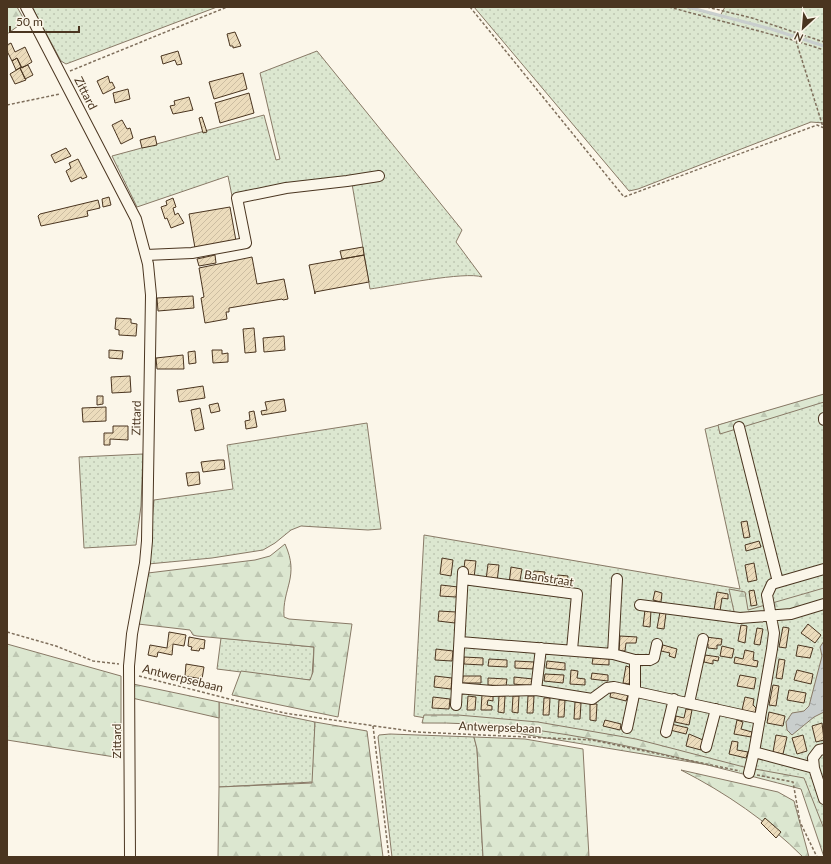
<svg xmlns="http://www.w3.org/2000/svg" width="831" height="864" font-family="Lato,sans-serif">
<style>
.grass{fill:url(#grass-dots);stroke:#887966}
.forest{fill:url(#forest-firs);stroke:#887966}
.water{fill:url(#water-ripples);stroke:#887966}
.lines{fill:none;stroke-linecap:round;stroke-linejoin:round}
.stream{stroke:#c9cecd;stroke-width:3}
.building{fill:url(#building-hatch);stroke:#4a3520}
.minor-casing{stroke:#4a3520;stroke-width:12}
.path{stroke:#7f6f5c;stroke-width:1.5;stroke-dasharray:3 2;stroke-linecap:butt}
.minor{stroke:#fbf6e9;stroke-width:10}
.labels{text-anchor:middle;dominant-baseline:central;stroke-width:3;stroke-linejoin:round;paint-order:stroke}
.street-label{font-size:12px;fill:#4a3520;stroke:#fbf6e9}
</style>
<defs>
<pattern id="grass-dots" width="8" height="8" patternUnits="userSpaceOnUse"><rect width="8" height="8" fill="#dce7d0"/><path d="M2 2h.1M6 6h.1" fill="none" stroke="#bec7b2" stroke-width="1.8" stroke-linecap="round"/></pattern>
<pattern id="forest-firs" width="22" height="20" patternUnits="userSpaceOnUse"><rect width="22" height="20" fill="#dce7d0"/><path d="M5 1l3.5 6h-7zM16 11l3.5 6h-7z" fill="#bec7b2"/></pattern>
<pattern id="water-ripples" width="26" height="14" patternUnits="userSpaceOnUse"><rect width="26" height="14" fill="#c9cecd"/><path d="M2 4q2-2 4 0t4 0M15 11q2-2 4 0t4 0" fill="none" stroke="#a5a8a6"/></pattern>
<pattern id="building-hatch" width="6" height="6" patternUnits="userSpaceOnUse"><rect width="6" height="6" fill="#ecdcbc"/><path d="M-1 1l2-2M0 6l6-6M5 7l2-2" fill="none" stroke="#ccbda1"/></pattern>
</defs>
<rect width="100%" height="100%" fill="#fbf6e9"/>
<path class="grass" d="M32,7H217L66,64L61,61Z
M474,7H685L720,16L725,7H824V123L811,122L638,189L629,191Z
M317,51L462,230L456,242L482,277C466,271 392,286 370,289L351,178L289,185L232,196L228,176L137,207L112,156L264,115L276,160L280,159L260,73Z
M824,395V842L799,780L414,716L424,535L740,589L705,429Z
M367,423L381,529L368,530L301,526L291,530L275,543L263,550L212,558L148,564L154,500L233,489L227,445Z
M143,454L141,506L136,545L84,548L79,457Z
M221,638L314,647L312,677L310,680L297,679L217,669Z
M219,702L315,722L313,782L219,787Z
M390,734L474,737L477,749L483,857H392L378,737L379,735Z"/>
<path class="forest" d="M7,7H17L25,21L7,34Z
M824,394V402L720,434L718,425Z
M285,544C300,577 282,588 284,617L289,619L352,624L338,717L232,695L241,671L310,680L313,672L314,647L197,636L193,635L190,630L138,624L148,573L255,560L270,556Z
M824,588V601L782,612L735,616L729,589L745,592L748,610Z
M7,644L121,676V758L7,740Z
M133,684L219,702V718L132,698Z
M424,715H458L538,722L636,739L744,767L804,778L824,829V857L801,789C676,757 552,721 422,723Z
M315,722L367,731L383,857H218L219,787L312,783Z
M474,737L525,739L583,749L589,857H483L477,749Z
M681,770L778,792L794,801L809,857H803C767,821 726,793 681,770Z"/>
<path class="water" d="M824,641V712L814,717L792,735L787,730L786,722L792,713L804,711L809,706L822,656L820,647Z"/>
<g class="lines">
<path class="stream" d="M688,7L771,29L824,46"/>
</g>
<path class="building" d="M235,32L241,46L233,48V46H230L227,34Z
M11,43L15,52L25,47L32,62L22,68L17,58L12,61L7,51V45Z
M178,51L182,64L177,65L175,60L163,64L161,56Z
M17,58L21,67L16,70L12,61Z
M28,65L33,75L25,79L20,68Z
M20,68L26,80L15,84L10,74Z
M243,73L247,89L214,99L209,82Z
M108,76L110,83L112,82L115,88L103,94L97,81Z
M128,89L130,99L115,103L113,93Z
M249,93L254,113L220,123L215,103Z
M189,97L193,110L173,114L170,106L175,105L174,101Z
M202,117L207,132L203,133L199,118Z
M122,120L127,129L130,128L133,138L121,144L112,125Z
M155,136L157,145L142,148L140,140Z
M66,148L71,156L55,163L51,155Z
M78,159L87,177L82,179L81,177L71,182L66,171L71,168L69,163Z
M109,197L111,205L103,207L102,199Z
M173,198L176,207L173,208L175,215L178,213L184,223L171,228L167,218L165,219L161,207L167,205L166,201Z
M98,200L100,208L87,211L88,216L41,226L38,216L40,214Z
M230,207L236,241L195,248L189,214Z
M363,247L364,255L342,259L340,251Z
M215,255L216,263L199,266L197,259Z
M364,255L369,282L315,292V294L309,265Z
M252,257L257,284L284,279L288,299L283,300L282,299L229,308V312H226L227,319L205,323L201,298L204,297L199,268Z
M193,296L194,308L158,311L157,298Z
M116,318L131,319V323L137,324L136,336L119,335V330L115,329Z
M254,328L256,352L245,353L243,329Z
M284,336L285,350L264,352L263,338Z
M109,350L123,351L122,359L109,358Z
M212,350H222V354L228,353V362L213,363Z
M195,351L196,363L189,364L188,352Z
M183,355L184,369H157L156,358Z
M130,376L131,392L112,393L111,377Z
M203,386L205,398L179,402L177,390Z
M97,396H103V404L97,405Z
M284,399L286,411L262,415L261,411L267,410L265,402Z
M218,403L220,411L211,413L209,405Z
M106,407V421L83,422L82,408Z
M200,408L204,429L195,431L191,410Z
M254,411L257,427L246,429L245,421L250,420L249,412Z
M113,426H128V440L110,439V445H104V433H113Z
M218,460H224L225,469L203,472L201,462Z
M199,472L200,484L188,486L186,473Z
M747,521L750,537L744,538L741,522Z
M759,541L761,547L746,551L745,545Z
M442,558L453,560L451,576L440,574Z
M465,560L476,561L474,578L463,576Z
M754,563L757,580L748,582L745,565Z
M488,564L499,565L497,582L486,580Z
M511,567L522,569L519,586L509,584Z
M534,571L545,572L542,589L532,588Z
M558,575L568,576L566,593L555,591Z
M441,585L458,587L456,597L440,596Z
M754,590L757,605L751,606L749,591Z
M655,591L662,593L661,602L653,600Z
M717,592L728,594V599L722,598L720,611L714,610Z
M645,610H651L650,627L643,626Z
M439,611L456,612L455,623L438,621Z
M660,612L666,613L664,629L657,628Z
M808,624L821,635L815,643L801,633Z
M741,625L747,626L745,643L738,641Z
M783,627L789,628L786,648L779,647Z
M757,628L763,629L760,645L754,644Z
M169,632L186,635L184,646L173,644L172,655L158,652L157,657L148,655L150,645L167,648Z
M620,636L637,637L636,643H626L625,651H619Z
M189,637L205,640L204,649L200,648L199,651L191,650L192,647L188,646Z
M706,637L722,639L721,645H717V649L708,648V644L706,643Z
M663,645L677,649L675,658L669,656L670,653L661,651Z
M798,645L813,648L810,658L796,656Z
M722,646L734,649L732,658L720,656Z
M436,649L453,651L452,661L435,660Z
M745,650L754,652L753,660L758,661L757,667L734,663L735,657L743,659Z
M705,655L719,657L718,661L713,660V664L704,662Z
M464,657L483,658V665L464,664Z
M593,658L609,659V665L592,664Z
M489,659L507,660V667L488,666Z
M779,659L785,660L782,679L776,678Z
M515,661L534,662L533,669L515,668Z
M547,661L565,663V670L546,668Z
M186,664L204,667L202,679L185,676Z
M626,666L632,668L629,684L623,683Z
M571,670L578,671L577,678L585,679V685L570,684Z
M797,670L813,674L811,684L794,680Z
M592,673L608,675V681L591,679Z
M545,674L564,675L563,683L544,681Z
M740,675L756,678L754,689L737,686Z
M435,676L452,678L451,689L434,687Z
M463,676H481V683H462Z
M514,677L533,679L532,686L514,684Z
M488,678L507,679L506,686L488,685Z
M773,685L779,686L776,706L769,705Z
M789,690L806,693L804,703L787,700Z
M611,691L628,695L626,701L610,697Z
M482,695L493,696V701L488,700L487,705L492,706V710H481Z
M468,696L476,697L475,710H467Z
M499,696H505L504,713L498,712Z
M513,696H519L518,713L512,712Z
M528,696H534L533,713H527Z
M433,697L450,699L449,709L432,708Z
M745,697L754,699L753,705L756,708L755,713L742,710Z
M544,698H550L549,715H543Z
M559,700H565L564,717H558Z
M575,702L581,703L580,719H574Z
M590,704H597L596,721L590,720Z
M686,709L692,710L689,725L675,722L676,716L684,718Z
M769,712L785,716L783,726L767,723Z
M605,720L621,724L620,730L603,726Z
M737,720L743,722L741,729L752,732L751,737L734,734Z
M822,723L824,740L816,742L812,726Z
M671,724L688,728L686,734L670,730Z
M689,734L703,740L701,750L686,746Z
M776,735L787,737L783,754L773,752Z
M803,735L807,751L797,754L792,738Z
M732,741L738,742L737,750L748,752L746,758L729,754Z
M765,818L781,832L776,838L761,823Z"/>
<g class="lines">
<g class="minor-casing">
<path id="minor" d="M26,7L136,219L148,264L151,295L147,541L145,563L132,634L129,666L130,857
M146,255L192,253L246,243L237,198L286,188L347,181L379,176
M824,418V420
M739,427L778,582
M463,579L577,594L572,650
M640,605L740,618L791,614L824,604
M460,642L613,654L635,660V690L627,728
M613,654L617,579
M635,660H650L654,658L657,644
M457,688L492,691L536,690L592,699L607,688L614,687L760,719
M536,690L541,648
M689,703L703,639
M456,705L463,572
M666,732L674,699
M706,747L716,709
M824,749L819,750L813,758L814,768L824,799
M814,768L754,752L772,649L774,633L767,595L772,584L824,569
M749,773L754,752"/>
</g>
<path class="path" d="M470,7L624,197L817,125L824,128
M669,7L796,41L824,50
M707,7L752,18L824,42
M796,41L823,127
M70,71L227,7
M7,105L60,94
M7,632L56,646L93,661L119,664
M139,676L284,713L417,732L592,740L740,771
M373,726L389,857
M757,775L793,782L800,822L817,857"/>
<use href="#minor" class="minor"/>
</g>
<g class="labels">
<g class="street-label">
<text transform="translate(86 93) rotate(63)">Zittard</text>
<text transform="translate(136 418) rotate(-89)">Zittard</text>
<text transform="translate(549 578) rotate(9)">Banstraat</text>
<text transform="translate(183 678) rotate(14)">Antwerpsebaan</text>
<text transform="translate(500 727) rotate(2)">Antwerpsebaan</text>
<text transform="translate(116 741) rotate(-90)">Zittard</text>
</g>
</g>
<rect width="831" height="864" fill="none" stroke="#4a3520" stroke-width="16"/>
<g transform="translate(803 28) rotate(206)" stroke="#fbf6e9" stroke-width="3" paint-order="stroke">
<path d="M0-3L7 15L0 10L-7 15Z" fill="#4a3520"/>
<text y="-6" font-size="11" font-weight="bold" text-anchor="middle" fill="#4a3520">N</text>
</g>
<path d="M10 26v6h69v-6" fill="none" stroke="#4a3520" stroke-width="2"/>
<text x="16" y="26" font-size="12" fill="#4a3520" stroke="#fbf6e9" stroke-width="3" paint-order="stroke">50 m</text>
</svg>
